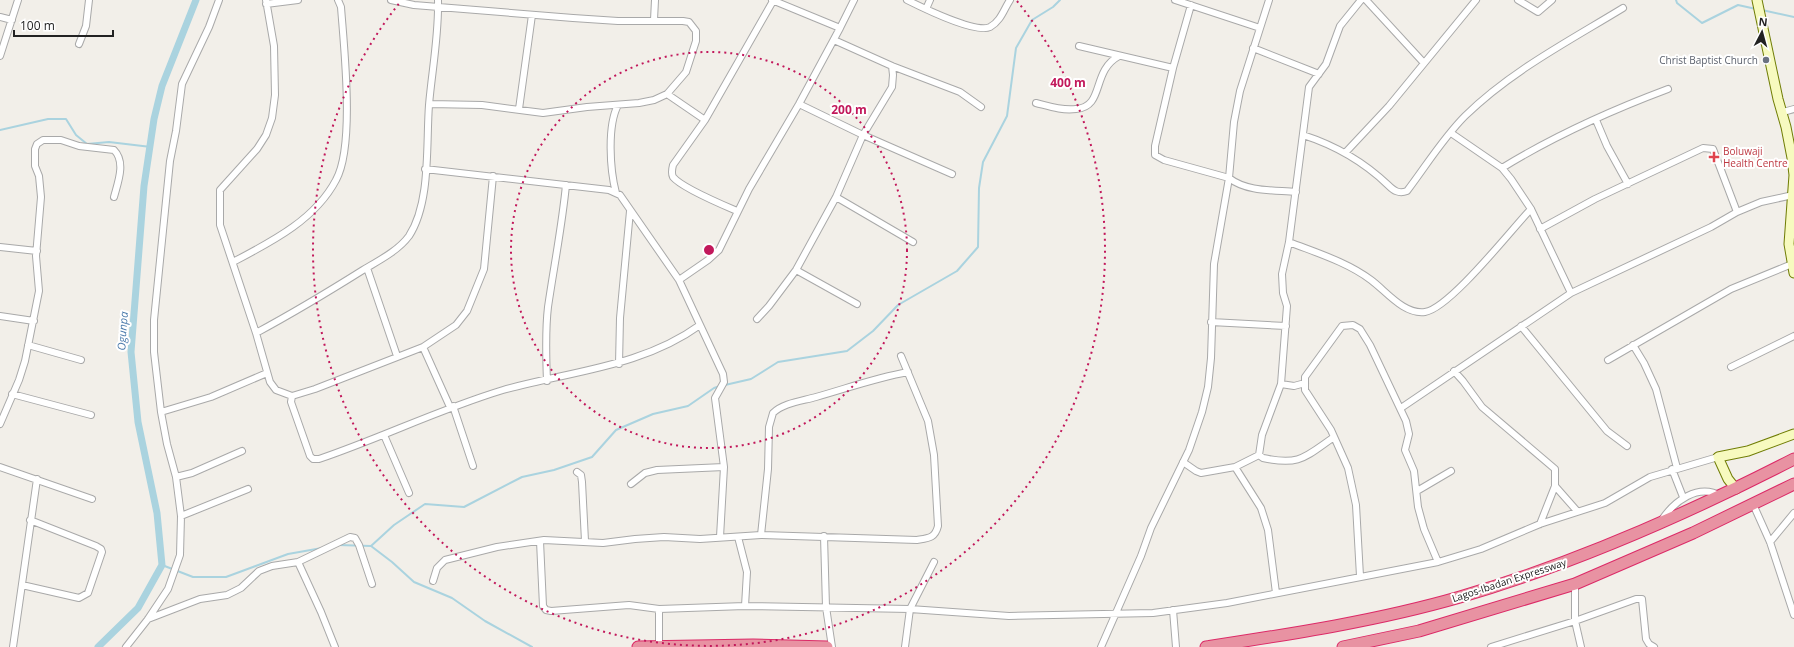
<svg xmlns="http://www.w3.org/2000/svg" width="1794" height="647" font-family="'Open Sans',sans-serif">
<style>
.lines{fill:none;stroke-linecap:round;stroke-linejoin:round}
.stream{stroke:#aad3df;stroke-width:2}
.canal{stroke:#aad3df;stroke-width:7}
.street-casing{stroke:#a9a9a9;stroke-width:8}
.secondary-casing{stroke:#707d05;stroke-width:11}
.highway-casing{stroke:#dc2a67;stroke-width:13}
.street{stroke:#fff;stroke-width:6}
.secondary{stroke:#f7fabf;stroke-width:9}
.highway{stroke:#e892a2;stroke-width:11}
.ring{fill:none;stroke:#c2185b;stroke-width:2;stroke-dasharray:2 4}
.worship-dot{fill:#6b7280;stroke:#fff;stroke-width:1.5}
.health-dot{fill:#e0444e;stroke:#fff;stroke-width:1.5}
.labels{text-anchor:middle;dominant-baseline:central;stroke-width:4;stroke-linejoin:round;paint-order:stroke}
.worship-label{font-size:10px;fill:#5b616d;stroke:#fff;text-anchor:end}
.health-label{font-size:10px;fill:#be3a42;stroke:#fff;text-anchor:start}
.street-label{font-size:10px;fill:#222;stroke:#fff}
.water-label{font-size:11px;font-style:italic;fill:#4a7aab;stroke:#fff}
.centre{fill:#c2185b;stroke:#fff;stroke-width:2}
.ring-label{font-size:12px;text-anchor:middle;font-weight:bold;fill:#c2185b;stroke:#fff;stroke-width:4;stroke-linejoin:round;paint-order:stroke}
</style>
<rect width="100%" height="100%" fill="#f2efe9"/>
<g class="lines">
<path class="stream" d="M1676,0L1677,3L1702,23L1738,5L1756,9
M1762,10L1794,17
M0,130L48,119H66L76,135L87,144L109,142L151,147
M725,385L751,379L778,362L847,351L873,331L898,305L957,271L978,247L979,188L983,162L1007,116L1016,48L1032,20L1053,7L1060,0
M338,545L371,546L394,525L425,504L464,507L522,477L554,470L592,457L616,430L653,414L688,406L714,388L720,386
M371,546L392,562L414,582L452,598L485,621L532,647
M162,565L193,577H226L288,554L322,548"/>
<path class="canal" d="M98,647L138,608L162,565L157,513L138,422L131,352L144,186L154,119L162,86L196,0"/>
<g class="street-casing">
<path id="street" d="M266,0L274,46L275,95L272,118L266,135L257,149L220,190V225L256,333L270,382L276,390L292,396L315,389L423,347L456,325L467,311L484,269L493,176
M391,0L414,5L573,18L618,21H683L689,22L696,31V41L686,72L667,94L654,100L639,103L587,107L543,113L482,105L430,104
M772,0L840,28L854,0
M907,0C921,7 976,34 990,27C1001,21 1004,9 1010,0
M1175,0L1260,28
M1366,0L1423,62
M1518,0L1538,12L1552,0
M266,4L298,0
M1191,5L1173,68L1155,146V155L1164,160L1229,178C1247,192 1274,190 1296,192
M926,9L930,0
M0,17L12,20
M654,20L655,0
M834,40L892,66L960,92L981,107
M79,44L86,26L89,0
M1079,46L1173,68
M1253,48L1319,74
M0,56L18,0
M667,94L705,120
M1036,103C1048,106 1062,111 1076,109C1105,107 1091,71 1119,56
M799,104L863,135L952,174
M519,109L532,15
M1783,112L1794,109
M1596,120L1607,146L1628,184
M1451,133L1502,168L1511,179L1531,209L1571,293
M1303,135C1334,145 1364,162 1388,185C1394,191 1399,194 1407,191C1426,166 1443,138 1465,116C1511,71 1569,41 1623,8
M1345,153L1389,106L1476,0
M1502,168C1554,136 1612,110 1668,89
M425,169L609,190L620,195L679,280L723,374L724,382L715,398L724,467L720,537
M616,193C610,170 607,126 618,105
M836,197L913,242
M737,211C723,205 682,188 673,177C671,173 672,169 673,165L705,120L773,1
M1540,229L1595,199L1703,148L1713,149L1737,212
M1289,242C1317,253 1347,262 1371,280C1386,291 1404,315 1425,312C1450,308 1511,230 1531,209
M0,247L37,251
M233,262C271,242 315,220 336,180C355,146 344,48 341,7L338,0
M367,268L397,356
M796,270L857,304
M679,280L708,260L719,250L749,189L799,104L840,28
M0,316L34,321
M757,319L769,306L796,270L836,197L863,135L892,87L893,75L892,66
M1211,322L1286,326
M1521,326L1607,431L1627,446
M256,333C293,313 328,292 363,270C378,261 398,251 409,236C431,202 426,145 429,105C432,70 439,35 438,0
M28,345L81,360
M1633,345L1644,363L1656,389L1677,468
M423,347L450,407
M1608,360L1731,289L1792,264
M619,364L620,318L630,211
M1731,367L1794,336
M1454,371L1463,381L1482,407L1555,469V486L1540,524
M547,381C546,356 545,332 548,307C554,266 562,226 566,185
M1281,384L1294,386L1305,383
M12,394L91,415
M292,396L291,402L310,456L313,459H319C381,438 440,409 503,390C571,371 642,367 700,325
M453,406L473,466
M1401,408L1571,293L1711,227L1737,212L1761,202L1793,195
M161,412L211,397L267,373
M0,424L19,380L25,361L39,291L36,256L41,197L39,176L35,166V149L37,144L43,140H61L79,146L114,150C126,162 118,182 114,197
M384,435L409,493
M1259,455L1262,435L1281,384L1287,306L1283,293L1282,274L1289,242L1309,87L1326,64L1340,26L1361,0
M1183,462L1196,471L1201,473L1235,467L1259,455L1263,458C1300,466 1305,457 1334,437
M0,467L92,499
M1235,467L1261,508L1268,530L1276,593
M1672,469L1683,497
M577,472L581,475L582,482L585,541
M176,477L192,473L242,451
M631,484L645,473L657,470L724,467
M1555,486L1577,511
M1417,491L1451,471
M1753,504L1770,542L1794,615
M181,516L248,489
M1661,521C1674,501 1698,483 1721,496
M761,535L768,469L769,427L773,413C783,403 802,401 816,397C848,388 875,378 908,372
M824,536L826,607L832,647
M738,537L747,572L745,606
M540,541L543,606L546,610L551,611L629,605L659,609L745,606L910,609L1009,616L1153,613L1227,603L1438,562L1481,549L1540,524L1605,503L1650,477L1718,457
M1770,542L1794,513
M298,562L321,612L335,647
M1360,576L1356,505L1348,468L1331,430L1305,390V377L1342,326L1353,325L1360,329L1370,345L1406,421L1409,434L1405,450L1414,471L1418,507L1424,529L1438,562
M433,581L437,568L445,560L497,547L544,540L603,543L635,539L664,537L700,539L761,535L917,540C929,538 935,538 938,526L934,455L928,421L901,356
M1575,584V621L1581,647
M22,585L79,598L88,593L102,552L101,549L96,546L30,520
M1173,610L1176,647
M148,619L200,599L227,595L241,588L259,571L272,566L298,562L350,537L355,538L359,545L372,584
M659,646V609
M13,647L37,479
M126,647L148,619L168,589L180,555L181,516L176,477L167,444L161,412L154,352V320L170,161L176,131L182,84L209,27L219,0
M905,647L910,609L934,562
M1101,647L1141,556L1151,528L1189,450L1202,412L1208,387L1211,358L1214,264L1229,178L1234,122L1240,91L1269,0
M1491,647L1575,621L1636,599H1642L1646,639L1649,644L1654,647"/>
</g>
<g class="secondary-casing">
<path id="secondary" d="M1757,0L1778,99L1786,127L1792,158L1794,175L1789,244L1794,273
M1736,489L1728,479L1718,457L1748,451L1794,434"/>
</g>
<g class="highway-casing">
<path id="highway" d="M638,647L753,645L827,647
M1206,647C1291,634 1377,621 1460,597C1576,563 1687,514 1794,459
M1343,647L1419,631L1575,584L1693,533L1794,484"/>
</g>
<use href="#street" class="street"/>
<use href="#secondary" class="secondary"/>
<use href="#highway" class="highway"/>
</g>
<g class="ring">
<circle cx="709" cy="250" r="198"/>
<path d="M1017 1A396 396 0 1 1 401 1"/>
</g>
<circle class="worship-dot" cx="1766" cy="60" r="4"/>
<path class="health-dot" d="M1712 151h4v4h4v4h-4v4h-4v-4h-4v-4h4z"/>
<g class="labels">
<g class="worship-label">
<text x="1758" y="60">Christ Baptist Church</text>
</g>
<g class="health-label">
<text x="1723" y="151">Boluwaji<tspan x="1723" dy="12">Health Centre</tspan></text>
</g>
<g class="street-label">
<text transform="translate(1509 580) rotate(-18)">Lagos-Ibadan Expressway</text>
</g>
<g class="water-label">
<text transform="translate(122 331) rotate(-86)">Ogunpa</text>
</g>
</g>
<circle cx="709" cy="250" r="6" class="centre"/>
<g class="ring-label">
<text x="1068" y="87">400 m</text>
<text x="849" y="114">200 m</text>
</g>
<g transform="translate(1762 32) rotate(6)" stroke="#ffffff" stroke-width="3" paint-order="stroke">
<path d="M0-3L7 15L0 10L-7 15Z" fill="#222222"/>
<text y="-6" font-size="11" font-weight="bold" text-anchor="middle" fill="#222222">N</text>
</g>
<path d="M14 30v6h99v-6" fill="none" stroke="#222222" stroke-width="2"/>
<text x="20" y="30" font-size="12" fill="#222222" stroke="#ffffff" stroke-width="3" paint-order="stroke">100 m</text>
</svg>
